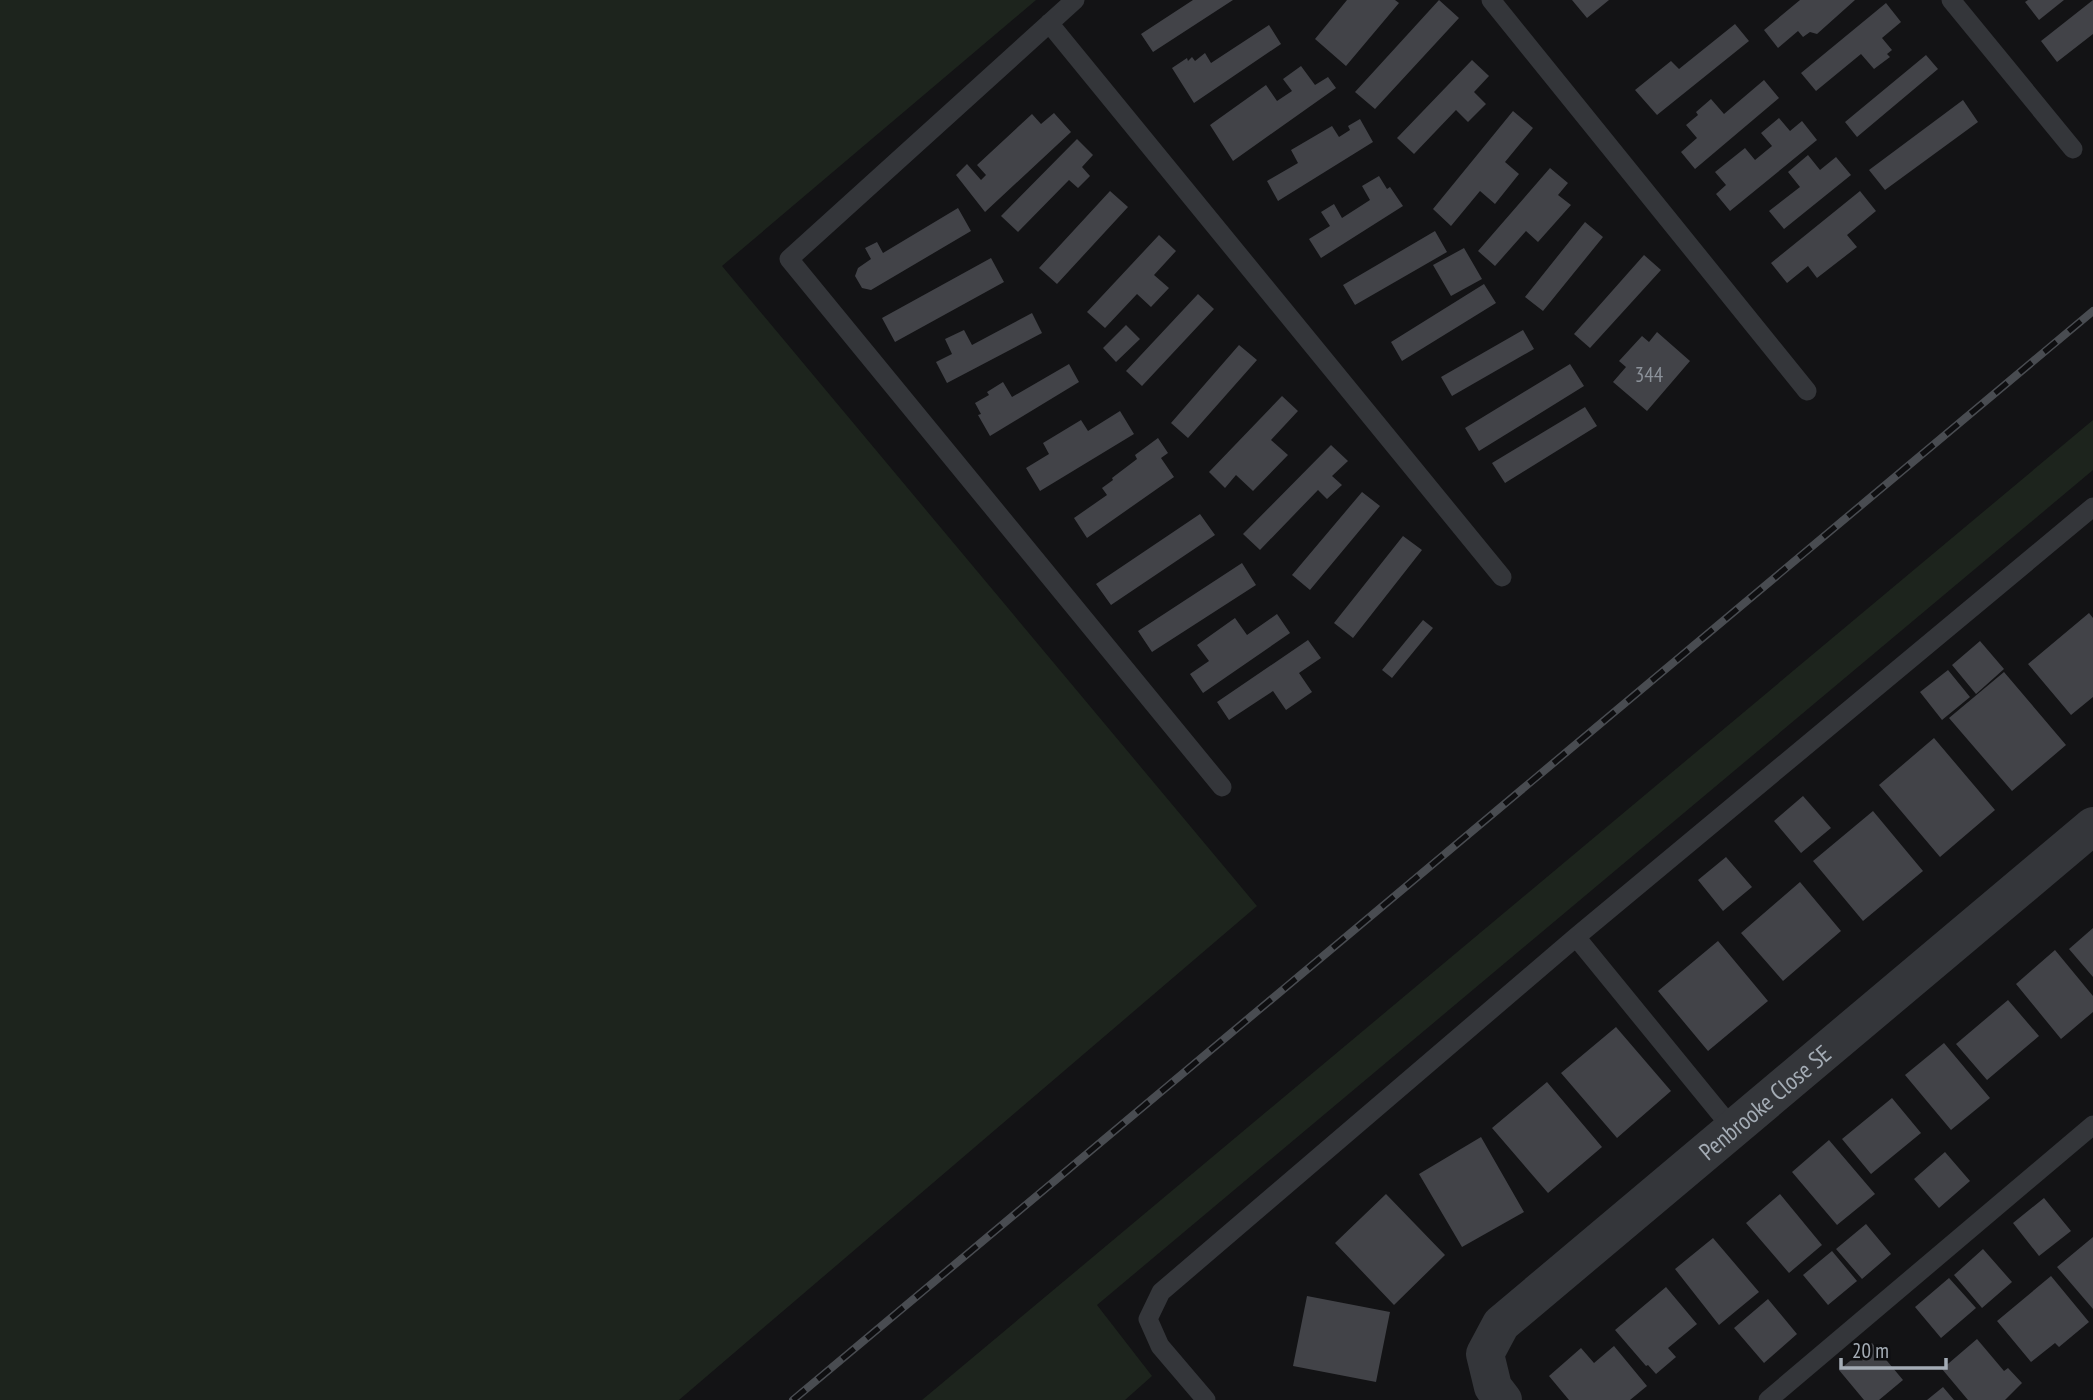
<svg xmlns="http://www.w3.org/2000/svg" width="2093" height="1400" font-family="'PT Sans Narrow',sans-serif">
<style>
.green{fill:#1d241d}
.building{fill:#424348}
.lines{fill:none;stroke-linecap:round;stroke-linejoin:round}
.lane{stroke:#34363a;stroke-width:19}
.street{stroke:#34363a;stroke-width:38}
.rail-casing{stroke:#494c51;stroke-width:8}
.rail{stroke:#0e0e10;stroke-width:5;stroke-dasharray:16;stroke-linecap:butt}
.labels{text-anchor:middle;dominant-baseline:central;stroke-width:5;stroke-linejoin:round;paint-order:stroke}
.number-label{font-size:21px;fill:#8c929a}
.street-label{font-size:24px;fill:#a4acb5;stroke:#0e0e10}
</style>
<rect width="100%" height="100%" fill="#131315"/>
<path class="green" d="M0,0H1036L722,266L1257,906L679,1400H0Z
M2093,420V470L1097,1305L1152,1376L1125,1400H922Z"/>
<path class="building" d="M1193,0H1233L1153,52L1141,34Z
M1347,0H1395L1399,3L1346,66L1315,39Z
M1439,0L1459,18L1375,109L1355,92Z
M1572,0H1609L1587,18Z
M1800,0H1855L1817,34L1810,32L1803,37L1798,31L1778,48L1764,30Z
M2028,0H2064L2039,20L2025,2Z
M2093,0V34L2057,62L2041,41Z
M1886,3L1901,22L1882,38L1892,50L1887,54L1890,57L1874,69L1861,54L1816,91L1801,73Z
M1735,24L1749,41L1657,115L1635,90L1671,61L1679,69Z
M1269,25L1281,44L1194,103L1172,68L1187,58L1188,61L1192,57L1195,61L1205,53L1211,63Z
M1926,55L1938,69L1857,137L1845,122Z
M1472,60L1489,76L1474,92L1486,104L1468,122L1456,110L1414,154L1397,138Z
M1301,66L1315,85L1328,77L1336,88L1233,161L1210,125L1266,85L1277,101L1292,91L1283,79Z
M1764,80L1779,98L1695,169L1681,152L1697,138L1686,125L1698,115L1696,112L1711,99L1724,114Z
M1963,100L1978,122L1885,190L1869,170Z
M1513,111L1533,128L1505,162L1519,174L1495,204L1480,191L1451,226L1433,209Z
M1054,113L1071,132L985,212L956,175L967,164L981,180L986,175L977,165L1032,114L1041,124Z
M1779,118L1790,131L1802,121L1817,140L1730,211L1716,194L1726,185L1715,172L1745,148L1755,160L1772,146L1761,133Z
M1360,119L1373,142L1278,201L1267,181L1298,163L1291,150L1332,126L1339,137L1350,130L1348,126Z
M1077,139L1093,155L1082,167L1090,176L1078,188L1069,180L1018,232L1001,216Z
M1808,155L1820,170L1836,157L1851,175L1784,229L1769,211L1800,187L1788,172Z
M1550,168L1568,183L1558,195L1571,205L1538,242L1526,231L1495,266L1478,251Z
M1379,176L1387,189L1390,187L1403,206L1321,258L1309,239L1330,226L1321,212L1334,204L1342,218L1370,200L1362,186Z
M1110,191L1128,207L1057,284L1039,268Z
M1860,191L1876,211L1847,235L1857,247L1817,278L1808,266L1787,283L1771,263Z
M958,208L971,231L871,290L862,288L855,276L858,268L871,259L865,248L877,242L883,253Z
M1585,222L1603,237L1543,311L1525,297Z
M1435,231L1447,252L1355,305L1343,285Z
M1159,235L1176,251L1154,275L1169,288L1151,307L1137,294L1105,328L1087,312Z
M1464,248L1482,279L1451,296L1433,265Z
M1644,255L1661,270L1590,348L1574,334Z
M991,258L1004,282L895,342L882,318Z
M1484,284L1496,303L1402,361L1391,342Z
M1198,294L1214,309L1142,386L1126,371Z
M1032,313L1042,333L947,383L936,362L952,354L945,339L964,330L972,345Z
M1126,325L1140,339L1116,362L1103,348Z
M1523,330L1534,349L1452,396L1441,377Z
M1657,332L1690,361L1647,411L1613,382L1626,367L1619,361L1642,336L1649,342Z
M1239,345L1257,360L1188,438L1171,423Z
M1069,364L1079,382L990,436L978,415L981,414L975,403L989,395L987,392L1003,382L1012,397Z
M1570,364L1584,386L1479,451L1465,428Z
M1282,396L1298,411L1271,440L1288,455L1253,491L1236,475L1225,488L1209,472Z
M1585,407L1597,426L1505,483L1492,463Z
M1120,411L1134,434L1040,491L1026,468L1049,454L1043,443L1081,420L1088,431Z
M1158,438L1168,453L1161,458L1174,477L1087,538L1074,518L1107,495L1102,488L1113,480L1112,478L1137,459L1135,455Z
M1331,445L1348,461L1332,476L1342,485L1327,499L1318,490L1260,550L1243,534Z
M1362,492L1380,506L1310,590L1292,575Z
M1200,514L1215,535L1111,605L1096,584Z
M1403,536L1422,550L1353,638L1334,623Z
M1242,563L1256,585L1152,652L1138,631Z
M2089,613L2093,618V697L2071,715L2028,664Z
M1277,614L1290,633L1203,693L1190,674L1209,661L1197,645L1235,618L1247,635Z
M1423,620L1433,628L1392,678L1382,670Z
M1308,640L1321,658L1299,673L1312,692L1286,710L1273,691L1229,720L1217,702Z
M1980,641L2004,669L1976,694L1952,665Z
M1948,670L1970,697L1942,720L1920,692Z
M2004,672L2066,745L2012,791L1949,718Z
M1934,738L1995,810L1940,857L1879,785Z
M1803,796L1831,828L1801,853L1774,821Z
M1873,811L1923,871L1863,921L1813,861Z
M1726,857L1752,887L1723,911L1698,880Z
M1800,882L1841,931L1783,981L1741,933Z
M2093,928V977L2069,949Z
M1718,941L1768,1001L1708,1051L1658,991Z
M2055,950L2093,996V1012L2061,1039L2016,984Z
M2008,1000L2039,1036L1987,1080L1956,1044Z
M1616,1027L1671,1091L1617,1138L1561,1073Z
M1944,1043L1990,1098L1951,1130L1905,1075Z
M1547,1082L1602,1147L1548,1193L1492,1128Z
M1892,1098L1921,1133L1871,1174L1842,1139Z
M1481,1137L1524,1212L1462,1247L1419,1174Z
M1829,1140L1875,1194L1837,1225L1792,1172Z
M1945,1152L1970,1181L1939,1208L1914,1179Z
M1386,1194L1445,1255L1394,1305L1335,1243Z
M1780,1194L1822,1245L1789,1273L1746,1223Z
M2044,1198L2071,1231L2039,1256L2013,1223Z
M1866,1224L1891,1254L1862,1279L1836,1249Z
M2093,1237V1309L2057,1267Z
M1713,1238L1759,1292L1719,1325L1675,1269Z
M1983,1249L2012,1282L1982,1308L1954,1275Z
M1832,1251L1857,1281L1828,1305L1803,1275Z
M2051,1276L2089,1322L2059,1347L2055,1343L2031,1362L1997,1321Z
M1949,1278L1976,1308L1941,1338L1915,1307Z
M1666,1287L1697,1324L1668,1348L1676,1357L1656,1374L1648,1365L1646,1366L1615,1330Z
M1307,1296L1390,1312L1376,1382L1293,1366Z
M1768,1299L1797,1334L1764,1363L1734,1328Z
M1977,1339L2004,1371L2008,1368L2022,1383L2005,1400H1968L1942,1369Z
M1872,1343L1903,1380L1879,1400H1864L1839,1370Z
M1614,1346L1647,1386L1630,1400H1569L1549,1376L1581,1348L1594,1363Z
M1943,1387L1954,1400H1927Z"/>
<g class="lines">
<path class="lane" d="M1075,0L789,259L1222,787
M1491,0L1807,391
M1951,0L2073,149
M1049,23L1502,577
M1576,937L1732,1128
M1206,1400L1160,1346L1148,1319L1161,1292L1576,937L2093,507
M1768,1400L2093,1125"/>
<path class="street" id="s1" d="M1503,1400L1493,1387L1485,1354L1501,1324L2093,826"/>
<g class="rail-casing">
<path id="rail" d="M793,1400L2093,311"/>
</g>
<use href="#rail" class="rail"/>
</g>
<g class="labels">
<g class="number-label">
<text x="1649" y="374">344</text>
</g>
<g class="street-label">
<text stroke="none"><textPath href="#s1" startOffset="429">Penbrooke Close SE</textPath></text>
</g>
</g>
<path d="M1841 1358v10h105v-10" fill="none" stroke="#a4acb5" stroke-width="3.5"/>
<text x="1852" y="1358" font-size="21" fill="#a4acb5" stroke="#0e0e10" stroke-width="5" paint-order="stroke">20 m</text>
</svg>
